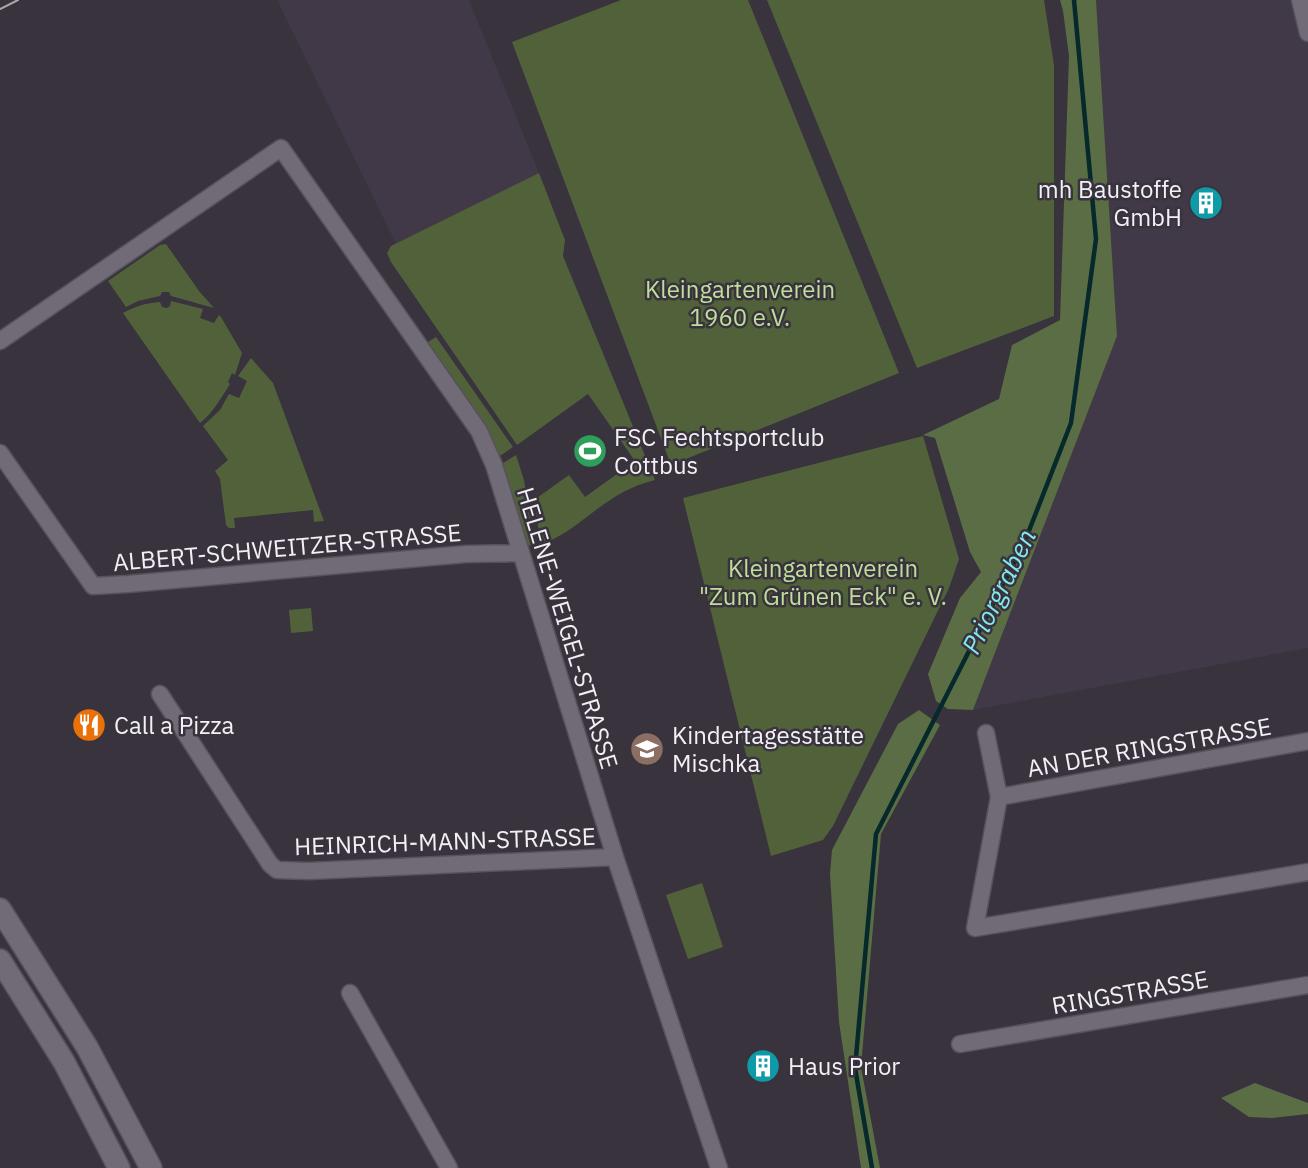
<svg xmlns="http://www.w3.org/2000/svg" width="1308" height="1168" font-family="'IBM Plex Sans',sans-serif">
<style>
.built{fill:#413848}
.green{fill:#51623b}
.forest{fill:#5b6d44}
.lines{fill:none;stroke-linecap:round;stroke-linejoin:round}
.stream{stroke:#062a2c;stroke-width:4.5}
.street-casing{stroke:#57515b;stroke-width:19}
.secondary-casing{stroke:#57515b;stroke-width:24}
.street{stroke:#716b77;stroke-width:16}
.secondary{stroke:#716b77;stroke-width:21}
.tram{stroke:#aba7af;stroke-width:2}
.labels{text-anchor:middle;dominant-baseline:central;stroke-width:5;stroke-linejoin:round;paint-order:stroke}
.poi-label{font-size:24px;fill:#f3eff6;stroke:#38333d;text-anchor:start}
.park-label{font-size:24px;fill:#bede9a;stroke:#38333d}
.street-label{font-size:24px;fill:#f3eff6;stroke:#38333d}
.water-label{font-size:26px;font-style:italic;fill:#82e9ee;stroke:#38333d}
</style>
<rect width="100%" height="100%" fill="#38333d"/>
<path class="built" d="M277,0H469L539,173L396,244Z
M1096,0H1308V648L973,710L1117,336Z"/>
<path class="green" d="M621,0H748L899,373L671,465L512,42Z
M767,0H1044L1054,65V316L917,368Z
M539,173L565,240L563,256L655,480C617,489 597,511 566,532C558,537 549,541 541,545L534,500L569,475L585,497L635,461L588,394L517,445L391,262L387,253L391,246Z
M166,244L199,291L214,308L171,296L169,292H162L160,296L138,301L126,307L108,281L160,245Z
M171,301L203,309L200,318L214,323L219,315L221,317L242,353L235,375L232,373L228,382L230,384C221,398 213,413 200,423L123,313C136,306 146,303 160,302L162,307L167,308L170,306Z
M436,337L513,447L500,456L499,454L495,456L462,391L428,342Z
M251,358L273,383L324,521L314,522L313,510L234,518L235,528H229L226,525L220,479L215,471L228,460L203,426L220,410L229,394L239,398L247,381L238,376Z
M923,436L959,559L949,588L833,826L823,840L771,856L683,498Z
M516,455L524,480L535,546L527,545L500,465Z
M311,608L313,631L291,633L289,610Z
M702,883L723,947L688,959L666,895Z"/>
<path class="forest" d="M1060,0H1096L1117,336L973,710L948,709L936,701L928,674L960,598L981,572L970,552L935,438L923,435L999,399L1012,345L1060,320L1069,56L1063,11Z
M919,710L940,725L881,834L861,1067L880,1168H861L839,1022L830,874L832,850L898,724Z
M1255,1083L1308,1103V1114L1272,1118L1249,1117L1221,1098Z"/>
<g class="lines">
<path class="stream" d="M872,1168L855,1068L876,834L1025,541L1071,423L1096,239L1074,0"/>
<g class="street-casing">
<path id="street" d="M1300,0L1308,33
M0,341L281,148L479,431L494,465L615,857L719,1168
M0,453L93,586L128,584L466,554L520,553
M160,694L270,864L277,870L309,871L615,857
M986,733L999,797L1308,741
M999,797L975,928L1308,872
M350,993L449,1168
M960,1044L1308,985"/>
</g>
<g class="secondary-casing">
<path id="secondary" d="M0,909L87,1047L151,1168
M0,960L64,1062L119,1168"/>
</g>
<use href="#street" class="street"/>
<use href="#secondary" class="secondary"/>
<path class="tram" d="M0,9L18,0"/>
</g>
<defs>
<g id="building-disc" transform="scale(1.75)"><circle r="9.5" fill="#0f9aa8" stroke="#38333d"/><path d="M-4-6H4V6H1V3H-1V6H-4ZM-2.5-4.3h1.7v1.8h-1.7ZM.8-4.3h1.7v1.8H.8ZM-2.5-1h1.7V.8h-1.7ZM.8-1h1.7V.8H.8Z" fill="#fff"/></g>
<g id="stadium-disc" transform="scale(1.75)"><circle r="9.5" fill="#2e9e5b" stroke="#38333d"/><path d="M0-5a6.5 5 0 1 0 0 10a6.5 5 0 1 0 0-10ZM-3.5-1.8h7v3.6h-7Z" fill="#fff"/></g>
<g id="restaurant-disc" transform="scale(1.75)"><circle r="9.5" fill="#e8710a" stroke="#38333d"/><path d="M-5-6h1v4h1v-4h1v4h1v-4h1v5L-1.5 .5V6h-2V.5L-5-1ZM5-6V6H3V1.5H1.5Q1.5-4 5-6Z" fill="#fff"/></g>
<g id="school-disc" transform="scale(1.75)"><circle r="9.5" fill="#8d6e63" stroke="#38333d"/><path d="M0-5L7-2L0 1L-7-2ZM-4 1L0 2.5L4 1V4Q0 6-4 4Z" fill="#fff"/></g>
</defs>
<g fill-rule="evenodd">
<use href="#building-disc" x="1206" y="203"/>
<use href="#stadium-disc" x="590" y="451"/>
<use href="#restaurant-disc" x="89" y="725"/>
<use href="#school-disc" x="647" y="749"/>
<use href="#building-disc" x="763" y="1066"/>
</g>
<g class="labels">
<g class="poi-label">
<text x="1182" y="189" text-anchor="end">mh Baustoffe<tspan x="1182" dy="28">GmbH</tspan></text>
<text x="614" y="437">FSC Fechtsportclub<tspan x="614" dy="28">Cottbus</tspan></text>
<text x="114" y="725">Call a Pizza</text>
<text x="672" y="735">Kindertagesstätte<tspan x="672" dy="28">Mischka</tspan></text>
<text x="788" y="1066">Haus Prior</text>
</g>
<g class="park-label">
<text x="740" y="289">Kleingartenverein<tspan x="740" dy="28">1960 e.V.</tspan></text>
<text x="823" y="568">Kleingartenverein<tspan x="823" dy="28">"Zum Grünen Eck" e. V.</tspan></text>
</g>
<g class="street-label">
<text transform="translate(287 547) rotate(-5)">ALBERT-SCHWEITZER-STRASSE</text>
<text transform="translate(568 628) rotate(73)">HELENE-WEIGEL-STRASSE</text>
<text transform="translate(1149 747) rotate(-10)">AN DER RINGSTRASSE</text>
<text transform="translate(445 841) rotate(-2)">HEINRICH-MANN-STRASSE</text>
<text transform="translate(1130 992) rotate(-10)">RINGSTRASSE</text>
</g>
<g class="water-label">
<text transform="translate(998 591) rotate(-64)">Priorgraben</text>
</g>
</g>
</svg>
